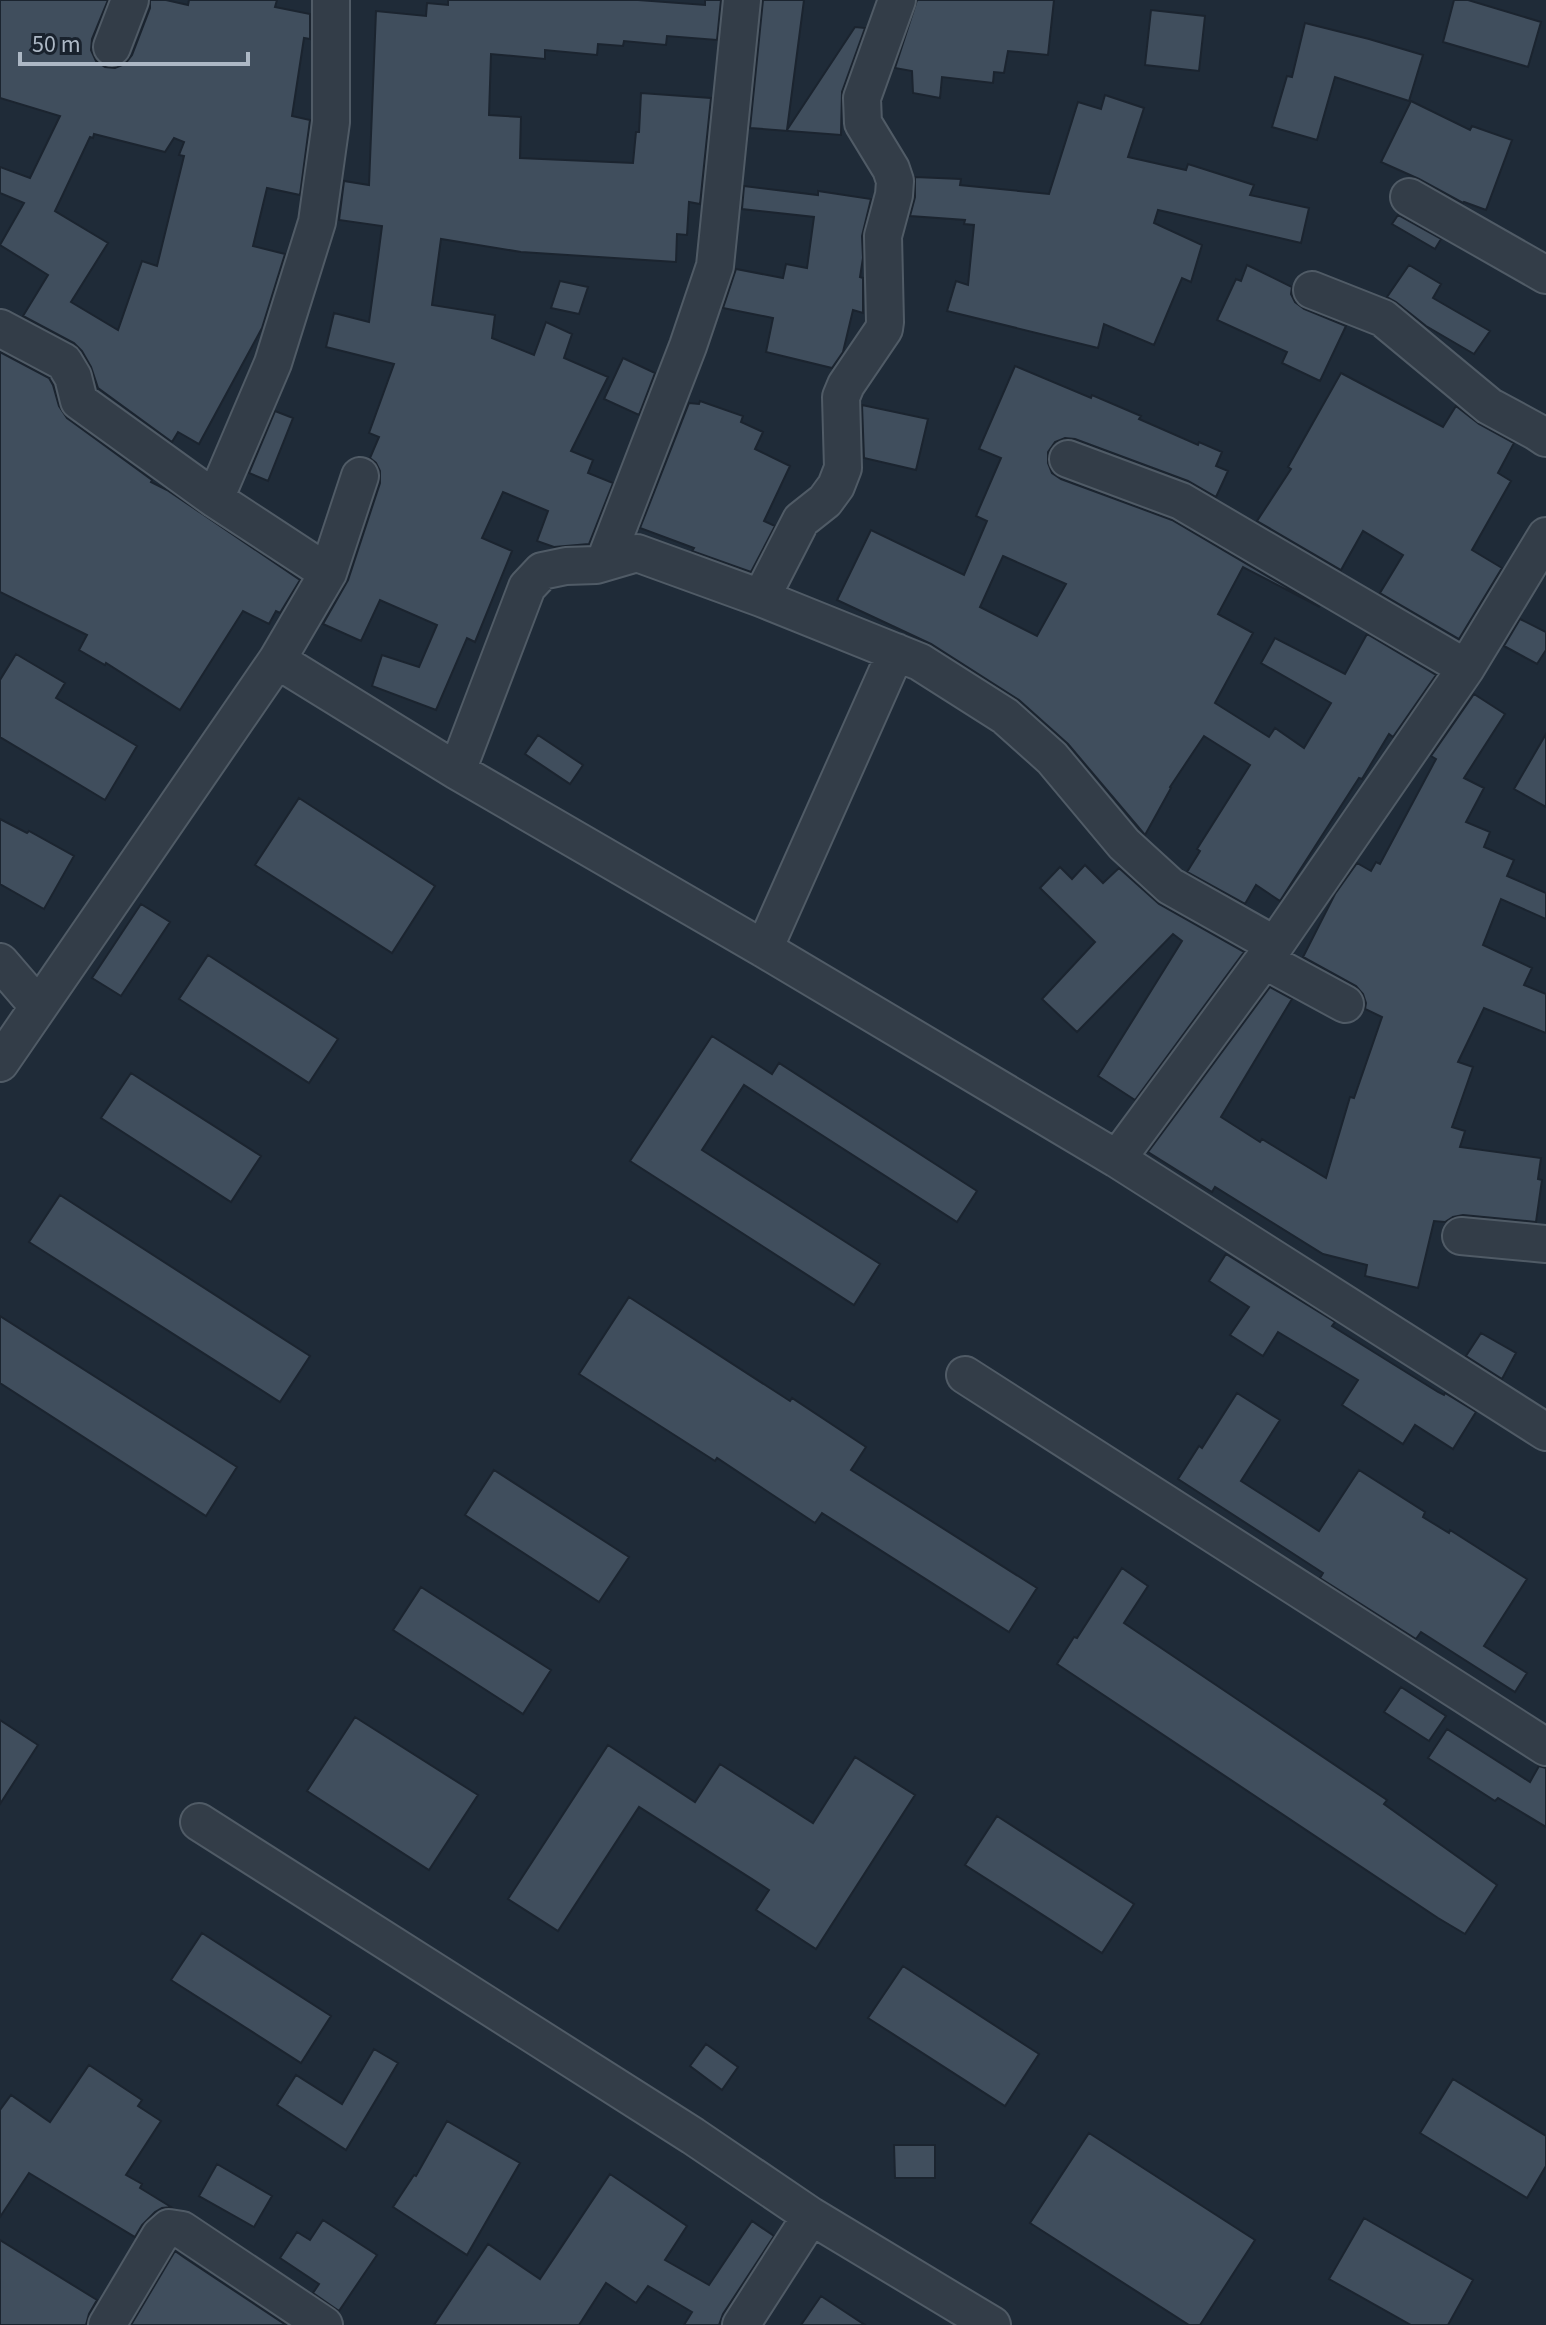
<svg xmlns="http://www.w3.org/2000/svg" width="1546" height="2325" font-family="'Source Sans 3',sans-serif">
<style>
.building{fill:#404e5d;stroke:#1b242f;stroke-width:2;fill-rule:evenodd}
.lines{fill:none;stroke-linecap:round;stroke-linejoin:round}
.street-casing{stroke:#505b66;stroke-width:40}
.street{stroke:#333d48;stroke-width:36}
</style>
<rect width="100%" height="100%" fill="#1f2b38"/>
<path class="building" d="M0,0H108L92,39L91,50L96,61L105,67L115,68L125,64L132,55L150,8V0H166L188,5L189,0H277L275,7L310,14V39L304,38L292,116L310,120L300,195L267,188L253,246L285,254L262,328L199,444L178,432L172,442L98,388L91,367L82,351L74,343L23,316L48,275L0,245L24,203L0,193V167L30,178L60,116L0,98ZM94,134L165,152L174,138L184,142L179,155L184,156L157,266L142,261L118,330L71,302L108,243L55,211L90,137L93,138Z
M448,0H638L705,5V0H721L717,40L667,36L666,45L624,41L623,46L598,44L597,55L545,50V59L491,54L489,115L521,117L520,158L633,163L636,132H639L641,93L711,98L700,204L689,202L687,235L677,234L676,262L521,252L441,239L432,305L495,315L492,338L534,355L546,322L572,334L564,358L608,377L571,451L593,460L588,473L613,483L589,544L554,547L537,541L548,511L503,492L482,538L512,551L475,642L467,638L436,710L372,686L382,655L419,667L437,625L380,600L361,641L323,624L348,580L380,483V471L376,463L370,458L379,437L369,433L394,364L326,347L334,313L369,322L378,257L382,226L339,220L344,181L369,185L376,11L426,16L427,3L448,5Z
M763,0H804L787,130L855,27L865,28L842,92L841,135L750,128Z
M917,0H1054L1048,55L1008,51L1004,73L994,72L993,83L942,77L940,98L913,93L912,71L895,68Z
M1454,0H1468L1541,22L1528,67L1443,42Z
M1151,10L1205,16L1199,71L1145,65Z
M1305,23L1369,39L1423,55L1409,101L1335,77L1317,140L1272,127L1287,76L1292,77Z
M1105,95L1144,108L1128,157L1186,170L1188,164L1254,185L1250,195L1309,208L1301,243L1158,210L1154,223L1202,245L1191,282L1182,278L1154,345L1104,324L1098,348L947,311L956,281L968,285L974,225L964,224L965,220L910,216L915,197V177L961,179L960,185L1049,194L1078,102L1101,109Z
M1411,101L1470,130L1472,126L1512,140L1486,210L1464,202L1463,203L1419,179L1381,162Z
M744,186L818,195V191L871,199L862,236L863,258L860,277L863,278V313L853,310L843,352L832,368L766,352L773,318L723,308L736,269L783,278L786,264L807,268L814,217L742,209Z
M1398,215L1441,239L1435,249L1392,224Z
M1247,265L1292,287L1291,294L1295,302L1304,309L1346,326L1320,381L1282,363L1287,352L1217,320L1236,279L1241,281Z
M1409,265L1441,284L1433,298L1490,331L1474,354L1426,326L1396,302L1387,297Z
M560,281L588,287L579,314L551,308Z
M0,352L49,378L53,385L59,406L67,418L152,480L151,482L167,490L300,580L280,613L276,611L269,624L243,611L180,710L106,663L105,665L79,650L87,635L0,592Z
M623,358L655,373L639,415L604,399Z
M1015,366L1091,398L1092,395L1141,416L1139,419L1198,445L1199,442L1222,452L1216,466L1228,471L1216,497L1188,481L1075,439L1065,438L1055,442L1048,452V463L1052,473L1061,479L1172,520L1320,607L1243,567L1218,614L1253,633L1215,703L1269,737L1275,728L1304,748L1331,703L1261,663L1275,638L1345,674L1367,634L1436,675L1393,737L1389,734L1362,779L1359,778L1280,901L1256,885L1245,904L1187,872L1200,851L1197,849L1250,765L1204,736L1170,787L1171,788L1145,835L1068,744L1019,700L931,644L837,600L871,530L964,575L987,521L976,516L1001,458L979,449ZM1003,556L1066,584L1037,636L980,607Z
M1341,373L1443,427L1456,406L1479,424L1514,443L1498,473L1511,481L1472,550L1502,568L1459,639L1380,593L1403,555L1363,531L1341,570L1257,521L1291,469L1288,467Z
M700,401L743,416L741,422L763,432L755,449L790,466L764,521L775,526L751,572L692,551L694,548L640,528L689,403L699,404Z
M862,405L928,419L916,470L864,458Z
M275,411L293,418L268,481L249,473Z
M1520,619L1546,632V650L1537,664L1504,646Z
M16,654L65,683L56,698L137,746L105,800L0,737V680Z
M1474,694L1505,714L1464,778L1484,788L1466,822L1490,832L1484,847L1514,860L1507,876L1546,893V919L1501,899L1483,945L1532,968L1524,985L1546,994V1033L1484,1008L1458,1062L1473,1067L1452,1127L1465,1131L1460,1147L1541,1158L1538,1179L1542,1180L1536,1222L1463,1215L1453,1217L1445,1222L1434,1221L1418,1288L1365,1276L1367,1265L1323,1254L1215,1187L1212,1192L1148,1152L1270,987L1292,999L1221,1117L1260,1142L1262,1139L1326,1178L1350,1097L1354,1098L1382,1017L1365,1009L1366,1003L1363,994L1356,986L1303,957L1335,894L1357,863L1371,871L1376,862L1380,864L1436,759L1431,756Z
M1546,734V807L1514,789Z
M538,735L583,765L570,784L525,754Z
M299,798L435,886L392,953L255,865Z
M0,819L27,833L29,831L74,856L44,909L0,884Z
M1085,865L1103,883L1119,868L1159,904L1244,952L1135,1100L1098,1076L1182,941L1173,934L1077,1032L1042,999L1095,942L1040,888L1060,867L1072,879Z
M141,904L170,922L121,996L92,978Z
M208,955L338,1039L309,1083L179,999Z
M712,1036L772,1074L779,1063L977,1191L957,1222L744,1085L702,1150L880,1264L854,1305L630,1161Z
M131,1073L261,1156L231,1202L101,1118Z
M60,1195L310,1356L280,1402L29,1242Z
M1226,1254L1335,1322L1332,1326L1438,1392L1444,1395L1445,1393L1476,1412L1453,1449L1415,1425L1403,1444L1342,1405L1358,1380L1278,1332L1263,1356L1230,1335L1249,1307L1209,1281Z
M629,1297L790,1401L792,1398L866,1447L851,1470L1037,1588L1009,1632L822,1513L815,1523L717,1458L715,1461L579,1374Z
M0,1316L237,1467L206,1516L0,1383Z
M1481,1333L1516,1353L1502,1379L1466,1356Z
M1237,1393L1280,1420L1241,1481L1319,1531L1359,1470L1425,1512L1423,1517L1449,1533L1450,1530L1527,1579L1484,1646L1527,1673L1515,1692L1421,1632L1416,1639L1320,1578L1323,1573L1178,1479L1199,1446L1202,1448Z
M494,1470L629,1557L599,1602L465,1515Z
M1122,1568L1148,1586L1124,1623L1387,1800L1384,1804L1497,1885L1465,1934L1438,1918L1057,1664L1074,1637L1077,1638Z
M421,1587L551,1670L523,1714L393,1630Z
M1401,1687L1446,1716L1429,1741L1384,1712Z
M355,1717L478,1795L429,1870L307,1791Z
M0,1720L38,1745L0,1804Z
M1447,1729L1530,1782L1539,1766L1546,1768V1827L1498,1798L1495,1801L1428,1758Z
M608,1745L695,1802L720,1764L813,1823L855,1757L915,1795L816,1949L756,1910L769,1890L639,1807L558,1931L508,1899Z
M997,1816L1134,1904L1102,1953L965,1865Z
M202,1933L331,2016L301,2063L171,1980Z
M903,1966L1039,2054L1005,2106L868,2018Z
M706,2044L738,2067L722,2090L690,2066Z
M374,2049L398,2063L346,2150L277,2105L296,2075L342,2104Z
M89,2065L142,2100L138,2106L161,2121L126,2175L142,2184L140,2188L171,2207L162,2208L155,2212L142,2225L135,2237L29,2173L0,2217V2110L11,2095L50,2122Z
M1453,2079L1546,2136V2166L1527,2198L1420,2133Z
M447,2121L520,2163L467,2255L393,2207L414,2175L416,2176Z
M1089,2133L1255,2240L1200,2325H1189L1030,2223Z
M894,2145H935V2178H895Z
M217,2164L272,2196L254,2227L199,2196Z
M610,2174L687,2226L665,2260L709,2285L752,2221L774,2236L723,2314L719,2325H684L692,2312L648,2286L636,2303L606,2283L579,2325H434L488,2244L540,2279Z
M1364,2218L1473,2280L1448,2325H1411L1329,2279Z
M323,2220L377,2255L339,2311L313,2293L319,2284L280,2258L297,2232L310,2240Z
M0,2240L97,2300L89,2314L86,2325H0Z
M175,2251L185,2258L286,2325H131Z
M821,2296L865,2325H801Z"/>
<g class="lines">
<g class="street-casing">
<path id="street" d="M112,47L130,0
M1409,197L1546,275
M1312,290L1383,318L1489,406L1537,432L1546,438
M0,328L64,362L73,377L79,401L215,499L328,573
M1068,459L1181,501L1466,668
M215,499L273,363L317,222L331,122V0
M605,561L688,346L715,266L742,0
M761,598L801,520L825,501L836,486L843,468L841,397L846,385L884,329L885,322L883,236L894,195L895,181L891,169L863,123L862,98L897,0
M277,660L457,771L764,949L1117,1159L1546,1432
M457,771L527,587L542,571L566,566L596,565L637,553L761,598L920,662L1005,716L1052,758L1124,844L1170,886L1275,945
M764,949L896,652
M1264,960L1345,1004
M0,962L38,1006
M0,1063L277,660L328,573L360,476
M1117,1159L1275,945L1466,668L1546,536
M1461,1236L1546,1244
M965,1375L1546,1747
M199,1822L693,2136L811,2216L992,2325
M107,2325L160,2236L169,2228L182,2230L324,2325
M741,2325L811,2216"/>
</g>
<use href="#street" class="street"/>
</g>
<path d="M20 52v12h228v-12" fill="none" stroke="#adb8c5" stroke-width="4"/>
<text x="32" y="52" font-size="24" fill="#adb8c5" stroke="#19222d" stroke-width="6" paint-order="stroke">50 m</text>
</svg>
